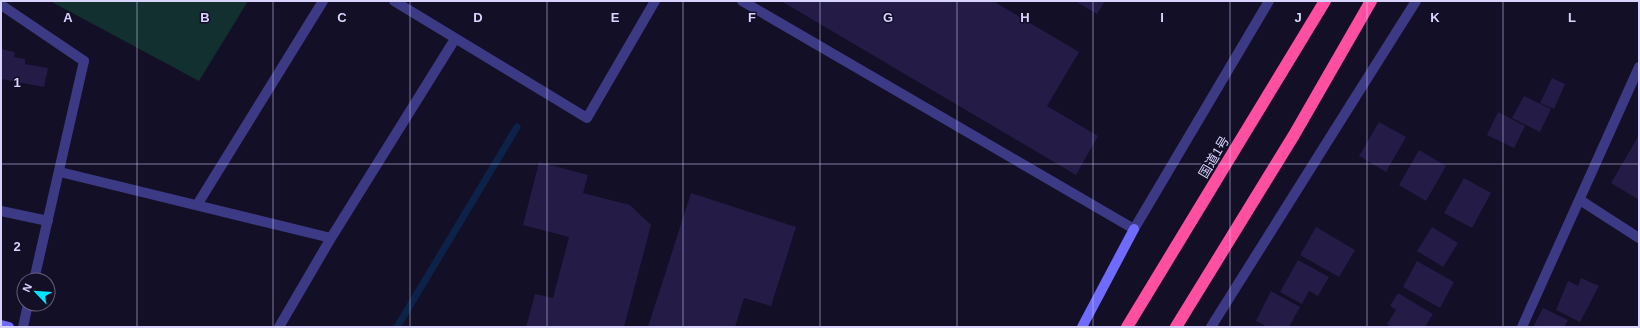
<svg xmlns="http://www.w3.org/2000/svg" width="1640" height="328" font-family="Helvetica,'Noto Sans JP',sans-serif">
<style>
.green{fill:#12302f}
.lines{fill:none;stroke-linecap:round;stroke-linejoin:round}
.stream{stroke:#0c2248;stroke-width:7}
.building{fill:#241b47}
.lane{stroke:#3d3a85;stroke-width:10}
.street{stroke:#3d3a85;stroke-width:10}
.secondary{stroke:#6f6bff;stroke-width:10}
.highway{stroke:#ff4fa3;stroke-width:12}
.grid{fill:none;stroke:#d9d4ff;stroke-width:1;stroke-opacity:0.55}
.labels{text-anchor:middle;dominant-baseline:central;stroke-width:3;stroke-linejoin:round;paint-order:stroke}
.street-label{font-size:13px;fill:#d9d4ff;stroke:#130f26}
.grid-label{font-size:13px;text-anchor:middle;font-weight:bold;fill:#d9d4ff;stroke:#130f26;stroke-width:3;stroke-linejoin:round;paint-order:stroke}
</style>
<rect width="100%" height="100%" fill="#130f26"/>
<path class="green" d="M50,1H248L199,81Z"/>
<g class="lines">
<path class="stream" d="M397,327L517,127"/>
</g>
<path class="building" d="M781,1H993L1079,52L1047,106L1098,136L1076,175Z
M1075,1H1105L1097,14Z
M1,49L15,52L14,57L25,59V64L48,68L44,87L1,79Z
M1552,78L1565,84L1554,109L1540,103Z
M1524,96L1551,109L1540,132L1512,118Z
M1498,112L1525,126L1514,148L1487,135Z
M1379,122L1406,137L1386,172L1359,156Z
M1639,135V200L1611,183Z
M1419,150L1446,166L1426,201L1399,185Z
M539,162L588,175L583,193L630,205L651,225L624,327H526L535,294L553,298L569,237L523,225Z
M1464,178L1491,193L1472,228L1444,213Z
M691,193L796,227L771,306L744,298L735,327H648Z
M1316,227L1355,250L1339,277L1300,255Z
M1432,227L1458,243L1443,267L1417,251Z
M1298,260L1329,277L1318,296L1309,291L1302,304L1280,292Z
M1417,261L1454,282L1440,308L1403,287Z
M1581,278L1599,286L1580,322L1556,310L1568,281L1578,286Z
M1271,291L1300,307L1289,327H1267L1256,321Z
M1398,293L1433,314L1425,327H1391L1387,324L1396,310L1390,306Z
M1543,308L1568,320L1564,327H1533Z"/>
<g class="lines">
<path class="lane" d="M1,5L84,61
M1351,104L1416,1"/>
<path class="street" d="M394,1L587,118L655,1
M742,1L1134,229L1269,1
M60,172L331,238
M1580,200L1639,238
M197,205L323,1
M1,211L48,221
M34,280L84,61
M23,327L28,304
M279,327L331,238L455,39
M1211,327L1351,104
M1522,327L1639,67"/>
<path class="secondary" d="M1,325L9,327
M1082,327L1134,229"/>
<path class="highway" d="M1127,327L1325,1
M1176,327L1294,135L1371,1"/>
</g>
<path class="grid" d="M137,1V327M273,1V327M410,1V327M547,1V327M683,1V327M820,1V327M957,1V327M1093,1V327M1230,1V327M1367,1V327M1503,1V327M1,164H1639"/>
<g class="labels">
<g class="street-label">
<text transform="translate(1214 157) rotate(-59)">国道1号</text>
</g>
</g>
<g class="grid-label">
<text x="68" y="22">A</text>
<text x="205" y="22">B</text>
<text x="342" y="22">C</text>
<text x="478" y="22">D</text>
<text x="615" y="22">E</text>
<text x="752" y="22">F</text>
<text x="888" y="22">G</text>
<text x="1025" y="22">H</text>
<text x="1162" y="22">I</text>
<text x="1298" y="22">J</text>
<text x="1435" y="22">K</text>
<text x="1572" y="22">L</text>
<text x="17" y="87">1</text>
<text x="17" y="251">2</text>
</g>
<rect width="1640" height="328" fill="none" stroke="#d9d4ff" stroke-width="4"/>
<g transform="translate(36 292) rotate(295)"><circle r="19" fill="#130f26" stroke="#625e7d"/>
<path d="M0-3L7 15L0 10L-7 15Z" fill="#00e5ff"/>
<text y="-6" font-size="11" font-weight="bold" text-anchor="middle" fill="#d9d4ff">N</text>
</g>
</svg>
